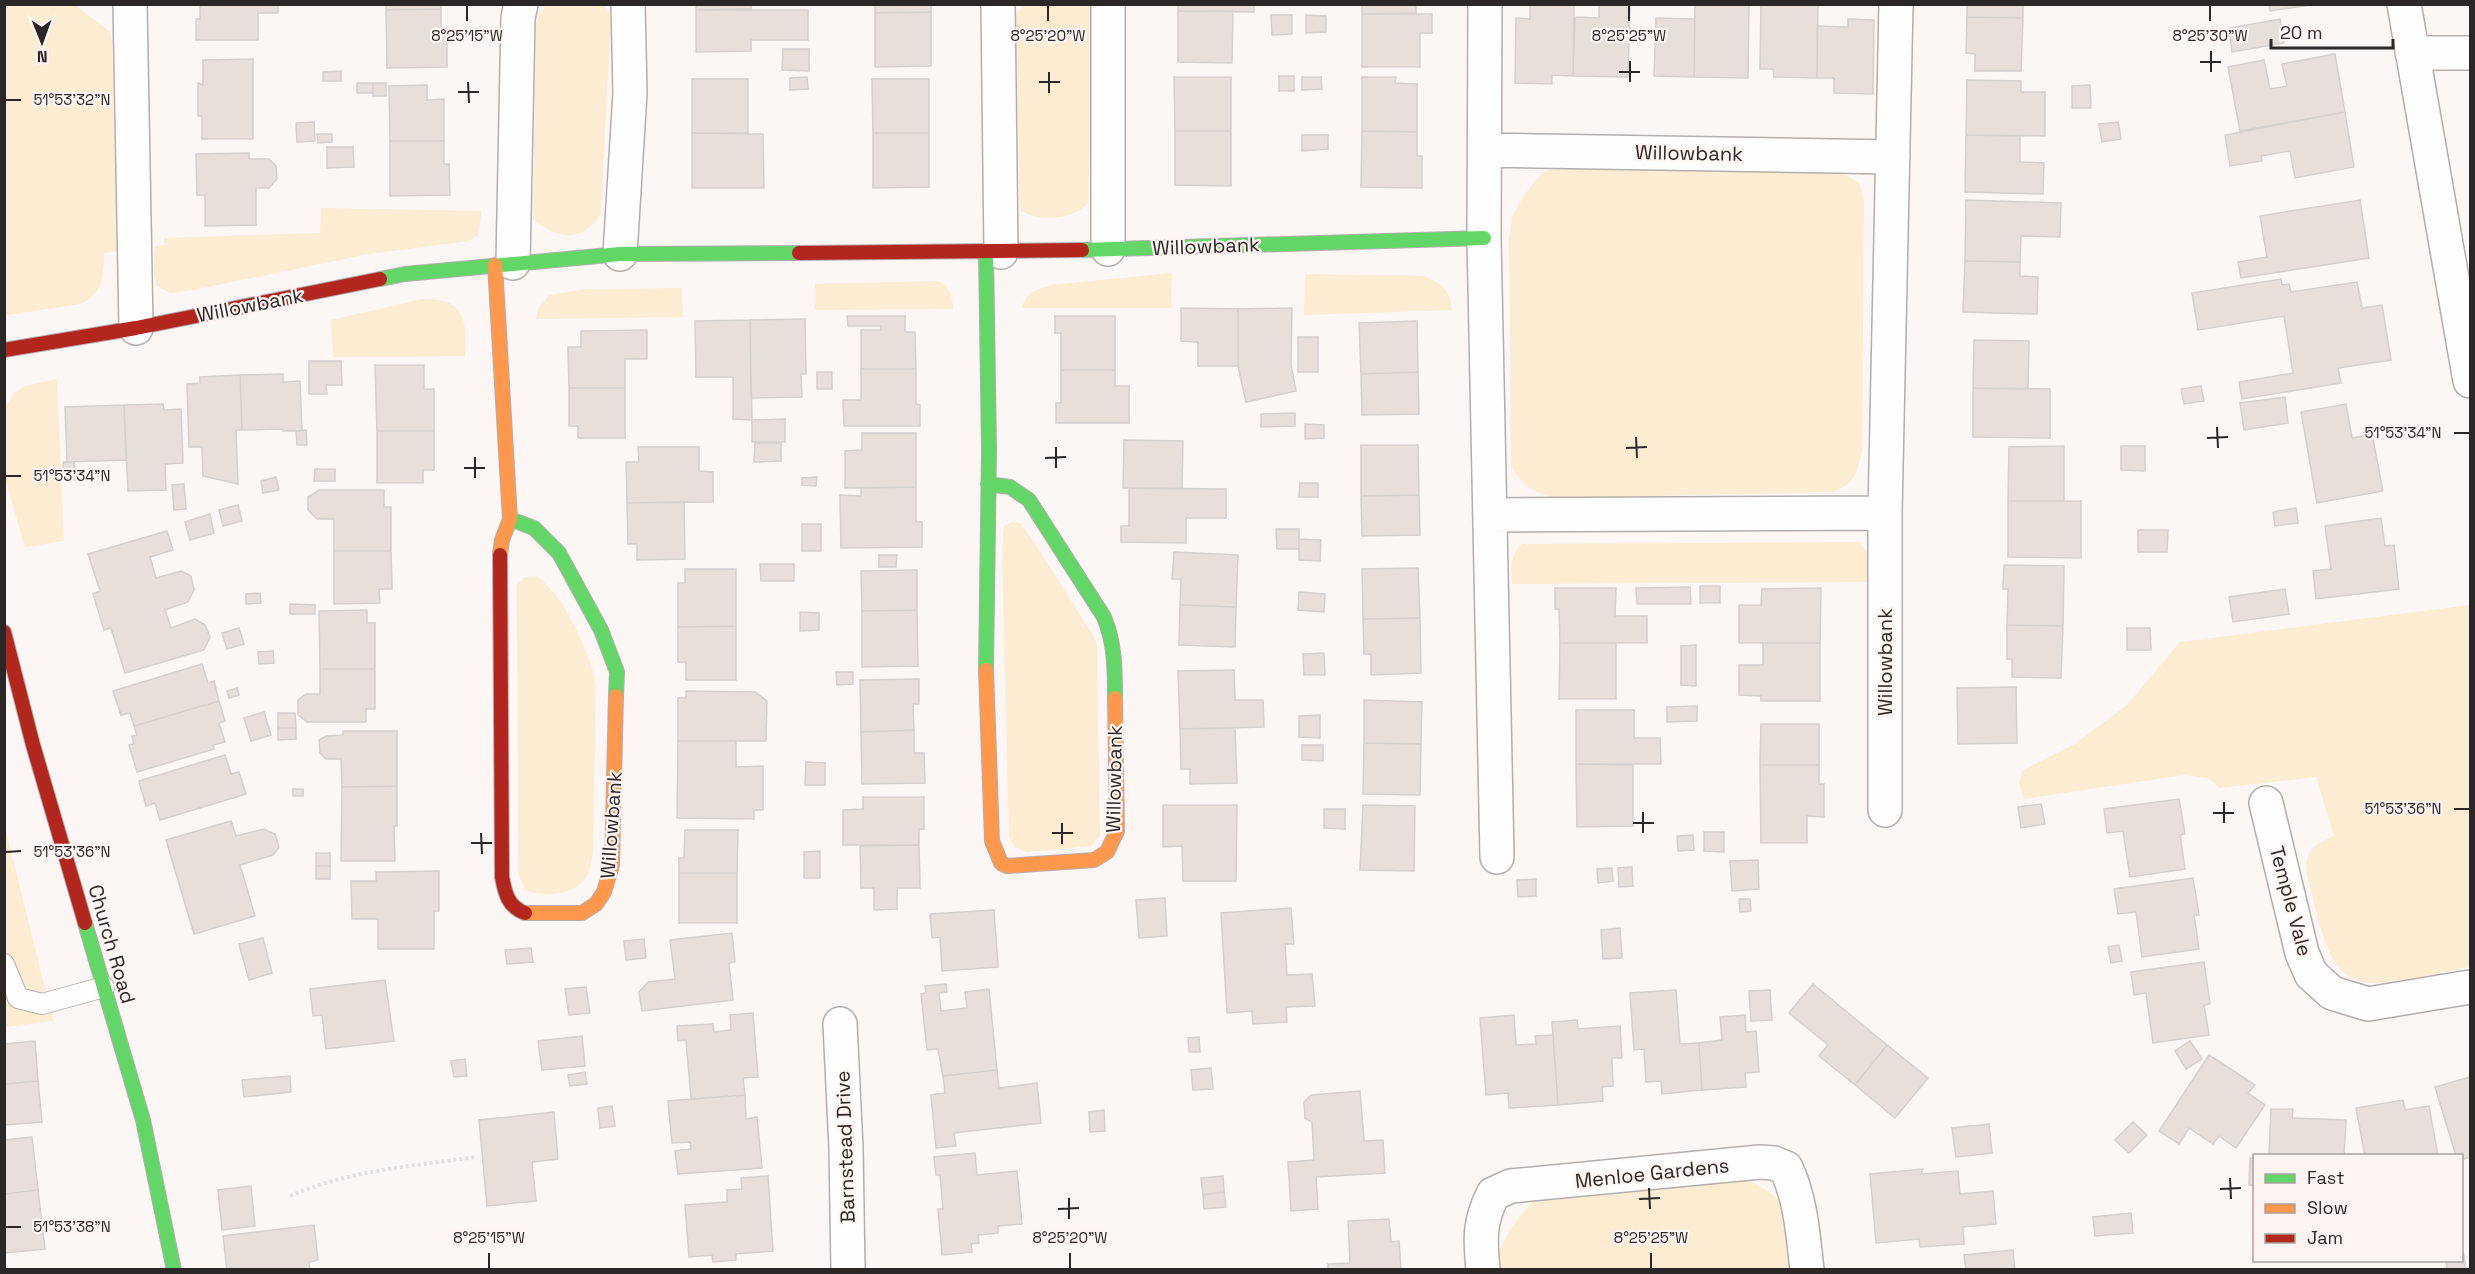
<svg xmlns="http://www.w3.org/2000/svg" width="2475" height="1274" font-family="'Space Grotesk',sans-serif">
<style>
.green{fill:#fbecd2}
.building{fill:#e9dfda;stroke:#d4d0ce;stroke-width:1.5}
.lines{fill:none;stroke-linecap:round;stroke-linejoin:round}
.lane-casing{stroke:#b3aeae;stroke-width:22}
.street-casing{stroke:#b3aeae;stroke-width:36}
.fast-casing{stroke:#b3aeae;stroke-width:16}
.slow-casing{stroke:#b3aeae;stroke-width:16}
.jam-casing{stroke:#b3aeae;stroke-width:16}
.path{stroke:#e2e0e0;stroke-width:4;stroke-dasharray:3 3;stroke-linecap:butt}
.lane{stroke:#fffefe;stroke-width:20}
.street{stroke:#fffefe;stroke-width:33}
.fast{stroke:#63d668;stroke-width:14}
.slow{stroke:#ff974d;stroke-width:14}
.jam{stroke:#b3261e;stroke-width:14}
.ticks{fill:none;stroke:#2a2726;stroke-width:2}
.labels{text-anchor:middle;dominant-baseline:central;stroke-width:4.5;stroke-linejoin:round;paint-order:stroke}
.street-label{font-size:20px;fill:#2a2726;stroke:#fff4f2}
.ticks-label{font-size:15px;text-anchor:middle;fill:#2a2726;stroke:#fff4f2;stroke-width:4.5;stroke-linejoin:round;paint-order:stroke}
</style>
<rect width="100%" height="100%" fill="#fcf6f5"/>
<path class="green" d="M1027,4L1090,5L1094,11L1088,203C1073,220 1038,223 1020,210L1015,22L1017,12Z
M4,5H75L110,32L112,44L117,251L104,253C104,276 103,294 80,304L8,315L4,314Z
M546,5H603L611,15L601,213C584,243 557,240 533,219L536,25L538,15Z
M1565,164L1832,172L1847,176L1859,183L1864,200L1862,450C1857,473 1856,483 1833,492L1555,498C1530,490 1524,488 1511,465L1509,238L1513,214L1525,194L1542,173Z
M321,208L481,211L479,234L469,241L369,254L193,290L170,293L157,286L154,276L155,246L164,245V238L320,233Z
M1172,273L1171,308H1022C1026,292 1036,290 1051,285Z
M1305,274L1423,276C1441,283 1451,290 1452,310L1304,315Z
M937,281C951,286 952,296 953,309L815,310V284Z
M682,288L683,317L536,319L538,310L549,295L588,289Z
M422,299C465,298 467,319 465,356L333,357L331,320Z
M57,379L64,541L25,547L5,478V408L14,393L25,386Z
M1012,522L1020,523L1028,533L1093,635L1097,644L1100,835L1091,846L1027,852L1014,847L1009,837L1002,553L1004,526Z
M1859,542L1867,553V582L1512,584C1511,569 1510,555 1522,544Z
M535,576C563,591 590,653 596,684L593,853C591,861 590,873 584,880C571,896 542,897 525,890L519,875L518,862L517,585L525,577Z
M2470,605V967C2447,971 2382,987 2362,982C2327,973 2321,927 2313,899C2310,885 2302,867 2309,854C2314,844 2324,841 2334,836L2316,777L2219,788L2208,778L2184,775L2024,799L2019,783L2023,770L2073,745L2127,705L2180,642Z
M4,823L53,1021L5,1027H4Z
M1742,1178C1754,1183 1770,1190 1778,1200C1789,1212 1789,1253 1791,1269H1500L1499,1251L1513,1225L1537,1196Z"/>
<path class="building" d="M200,4H278V13H258V40H196V19H200Z
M386,4H441V9L386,10Z
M696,4H751V9L696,10Z
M875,4H931V12L875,13Z
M1178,4H1254V12L1178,11Z
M1362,4H1416V13L1362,14Z
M1530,4H1574L1573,76L1552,75V84L1515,83L1516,18L1530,19Z
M1599,4H1630L1628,77L1573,76L1575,17L1599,18Z
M1695,4H1749L1748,78L1694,77Z
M1798,4H1818L1817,78L1774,77L1773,69H1760L1761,5Z
M1967,4H2023V18L1967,17Z
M2269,4H2317L2270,11Z
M441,9V37H447V67L387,68L386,10Z
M696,10H808V40H751V51L696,52Z
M1178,11H1233L1232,63L1178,62Z
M931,12V66L875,67V13Z
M1362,14H1432V33H1420V67H1362Z
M1271,15H1292V34L1272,35Z
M1306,15L1326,16V32L1306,33Z
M1967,17L2023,18L2021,71H1975V54L1966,53Z
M1656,18L1695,19L1694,77L1654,76Z
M1848,19L1874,20L1873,94L1834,93V78H1817V26L1848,27Z
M2280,19L2284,43L2232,52L2229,28Z
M783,49H809V71L782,70Z
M2335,54L2345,112L2240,131L2228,67L2264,60L2270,89L2287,86L2282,64Z
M253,59V139H202V116H198V83L203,85V60Z
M341,71V81H323V72Z
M1279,76H1294V91H1279Z
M807,77L808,89L790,90V78Z
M1174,77H1231V131H1175Z
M1302,77H1321L1322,89L1302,90Z
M1362,77H1396L1395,83L1417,84V132L1362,131Z
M692,79H748V133H692Z
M872,79H929V133H873Z
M1967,80L2021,81V92H2045V136L1966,135Z
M357,83H373V93H357Z
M373,83H386V96H373Z
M427,85V100L444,99V141H390L389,86Z
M2090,85L2091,108H2072V86Z
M2345,112L2354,167L2295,178L2290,151L2261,156L2262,161L2230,166L2225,135Z
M314,122L315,141L297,142L296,123Z
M2118,122L2121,139L2102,142L2099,124Z
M1175,131H1231V186L1175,185Z
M1362,131L1417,132V156H1422V188L1361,187Z
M692,133L763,134L764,188H692Z
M873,133H929V187L873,188Z
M317,134H332V142L318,143Z
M1302,135H1328V149L1302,151Z
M1966,135L2020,136V162L2044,163L2043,194L1965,192Z
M390,141H444V164H449L450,195L390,196Z
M327,147H353L354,167L327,168Z
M249,153V159H269L276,166L277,179L269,188H256V225L205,226V195H197L196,154Z
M1966,200L2061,203L2060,237L2021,236L2020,262L1965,261Z
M2360,200L2369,258L2241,278L2238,262L2267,257L2260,216Z
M1965,261L2020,262V276L2038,277L2037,314L1963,312Z
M2281,279L2282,285L2289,284L2291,292L2357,282L2362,308L2382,305L2391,360L2338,368L2341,383L2242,399L2239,382L2293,373L2284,316L2198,330L2192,293Z
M1181,308L1238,309V366H1198V342L1181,341Z
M1292,308L1291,365L1296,391L1246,402L1238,366V309Z
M847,316H905V332H915L916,369H861V330H881V326H848Z
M1055,316H1115V370H1061V333H1055Z
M805,319L806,374H801L802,397L751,398L750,320Z
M750,320L752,420L733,419V377H696L695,321Z
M1417,321L1418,372L1361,374L1359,323Z
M647,330V359H625V388H569L568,347H581V331Z
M1298,337H1318V372H1298Z
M1974,340L2029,341L2028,389L1973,388Z
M309,361H341L342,385H326L327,394H309Z
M375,365H424V389H434V431H377Z
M861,369H916V404L920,405V426H844L843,400H861Z
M1061,370H1115V386H1129V423H1056V403H1061Z
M817,372H832V389H817Z
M1418,372L1419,414L1362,415L1361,374Z
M283,374V382L300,381L302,431H283V429L242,430L240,375Z
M240,375L242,430H236L238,484L203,476L202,447H189L187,384L200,383V377Z
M2201,386L2204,401L2184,404L2181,389Z
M569,388H625V438H578V426H569Z
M1973,388L2050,389V438L1973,437Z
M2285,397L2288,423L2244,430L2240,403Z
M163,404L164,410L181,409L183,463L165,464L166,490L128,491L124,405Z
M2346,404L2352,438L2372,434L2383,491L2317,503L2301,412Z
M124,405L126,460L67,462L65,407Z
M1295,413V426L1261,427V414Z
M785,419V442H752V420Z
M1305,424L1324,425V438L1305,439Z
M306,430L307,445H297L296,431Z
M377,431H434V470H423V483H377Z
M862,433H916V487L845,488V451L862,450Z
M1124,440L1183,441L1182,489L1123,488Z
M755,443H781V461L754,462Z
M1361,445H1418L1419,495L1361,496Z
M2064,446V501H2008L2009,447Z
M2121,446H2145V471L2121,470Z
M638,447H699V471L713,472V502L627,503L626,462H639Z
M63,462H74L75,480H64Z
M315,469H335V481H314Z
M276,477L279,490L263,493L261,481Z
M817,477L816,486L802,485V478Z
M1300,483H1318V497H1299Z
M184,484L186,509L174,510L172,485Z
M916,487V522H922V547L841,548L840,495L861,496V488Z
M1129,488L1226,489V518H1186V543L1121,542V526H1129Z
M319,490H384V507H391V551H334V519H317L308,510V497Z
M1419,495L1420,535L1362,536L1361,496Z
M2008,501H2081V558L2008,557Z
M684,502L685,559L637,560V544H628L627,503Z
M238,505L242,521L223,526L219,510Z
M2296,508L2298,523L2275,526L2273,512Z
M210,514L214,533L190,540L185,522Z
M2381,518L2385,546L2394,545L2399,589L2316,599L2313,571L2331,569L2325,526Z
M802,524H821V551H802Z
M1276,529H1299V549H1277Z
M2138,530H2168L2167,552H2138Z
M167,531L173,550L150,557L156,578L181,571L191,576L194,590L188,602L165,610L171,628L195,619L205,625L210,637L204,650L125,673L111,628L104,630L93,594L100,591L88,554Z
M1299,539L1321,540L1320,561L1299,560Z
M334,551H391L392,589H379L380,603L334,604Z
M1174,552L1238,555L1236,607L1180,605L1181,579H1172Z
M879,555H897L896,567H879Z
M760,564H794V581H761Z
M2004,565L2064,566L2063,626L2007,625L2008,589H2003Z
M1418,568L1420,618L1363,619L1362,569Z
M685,569H736V626L678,627V583H685Z
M917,570V610L862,611L861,571Z
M1700,586H1720V603H1700Z
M1690,587L1691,604H1637L1636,588Z
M1555,588H1616L1615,616H1647V643H1560L1559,609H1555Z
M1821,588L1820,643H1739V605H1761L1762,589Z
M2285,589L2289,614L2233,622L2229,597Z
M1299,592L1325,594L1324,612L1298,610Z
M260,593L261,603L246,604V594Z
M290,604L315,605V614H290Z
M1180,605L1236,607L1235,647L1179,645Z
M367,610V623H375V669H320L319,611Z
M917,610L918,666L862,667V611Z
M800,612L819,613V630L800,631Z
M1420,618L1421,673L1371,675V654H1364L1363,619Z
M2007,625L2063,626L2061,678L2012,677V659H2007Z
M736,626V680H686V662H678V627Z
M239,628L244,644L227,649L222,633Z
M2127,628H2150L2151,650H2127Z
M1560,643H1616V699H1559Z
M1763,643H1820V701H1761V696L1739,695V665H1763Z
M1696,645V686L1681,685V646Z
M273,651L274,663L259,664L258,652Z
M1324,653L1325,675H1304L1303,654Z
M202,664L208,683L214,681L219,701L134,726L130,713L121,715L113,691Z
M320,669H375V709H366V722H307L298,715V700L306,694H320Z
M1234,670L1235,700H1263L1264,727L1180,729L1178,671Z
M836,672H853V684L837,685Z
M919,679V704H913L914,730L861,732L860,680Z
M2016,687L2017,743L1958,744L1957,688Z
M237,688L239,695L229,698L227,691Z
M686,691L755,692L767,701L766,741H678V698H686Z
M1364,700L1422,702L1421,744L1364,743Z
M219,701L225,721L219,723L225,742L213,745L214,749L137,772L129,745L134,744L132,736L137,735L134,726Z
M1697,706V721L1667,722V707Z
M1576,710H1634V738H1660L1661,764H1576Z
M264,712L271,735L251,741L244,718Z
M278,713H295L296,728H278Z
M1320,715V738L1299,737V716Z
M1761,724H1819V765H1760Z
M278,728H296V739L278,740Z
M1235,728L1237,783L1190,784V769H1181L1180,729Z
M914,730V753H924L925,783L862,784L861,732Z
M343,731H397V786L342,787L341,759H326L320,753L319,740L326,736L343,735Z
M678,741H736V767L763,766V810H754V819L677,818Z
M1364,743L1421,744L1420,795L1363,794Z
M1302,745H1323V761L1302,760Z
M225,755L231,774L239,772L246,794L160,820L155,803L146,806L139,781Z
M806,762L825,763V785H805Z
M1576,764L1633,765V826L1577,827Z
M1760,765H1819V784H1824V817L1807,816V843H1761Z
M397,786V826H394L395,861H341L342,787Z
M293,789H303V796H293Z
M863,797H924V829H919V845H843V810L863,809Z
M2179,799L2185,834L2180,835L2185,869L2130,877L2123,831L2107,833L2104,809Z
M2041,804L2045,824L2021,828L2018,807Z
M1163,805H1237L1236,881H1183L1182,846L1163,847Z
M1363,805L1415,806L1414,871L1360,870Z
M1324,809H1345V829L1324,828Z
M231,821L236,836L264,829L275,834L279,847L273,855L240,865L255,916L194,934L166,840Z
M685,830H738L737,873H679V858H684Z
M1704,832H1724V852L1704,851Z
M1693,835L1694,850L1678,851L1677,836Z
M919,845L920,888H897V909L874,910V888H861L860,846Z
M820,851V878H804V852Z
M316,853H330V866H316Z
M1758,860L1759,889L1732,891L1730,861Z
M316,866H330V879H316Z
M1632,867L1633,886L1619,887L1618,868Z
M1612,868L1613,881L1598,883L1597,869Z
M439,871V911H434V949H378V919H352L351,881H376V872Z
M679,873H737V923H679Z
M2193,878L2199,915H2194L2199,949L2142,957L2136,912L2118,914L2114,889Z
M1536,879V896L1518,897L1517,880Z
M1165,898L1167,936L1139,938L1136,900Z
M1739,899H1750L1751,911L1740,912Z
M1291,908L1294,944H1285L1287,975L1312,974L1315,1006L1286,1007L1287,1022L1253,1024L1252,1011L1227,1013L1221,913Z
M994,910L998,967L942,971L940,937L932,938L930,914Z
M1620,928L1622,958L1603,959L1601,930Z
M732,933L735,962L729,963L733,1000L642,1011L639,992L648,982L675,979L670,940Z
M263,938L272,973L249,980L239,944Z
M644,939L646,958L626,960L624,941Z
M2119,945L2122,961L2111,963L2108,947Z
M531,948L533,962L507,964L505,950Z
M2204,962L2210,1004L2204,1005L2209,1035L2153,1043L2146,993L2134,995L2131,972Z
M385,980L394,1041L326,1049L322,1015L313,1016L310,989Z
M946,984L947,992L939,993L941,1011L967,1008L965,992L989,989L997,1070L943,1076L938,1049L927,1050L921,994L926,993L925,986Z
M1813,984L1887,1045L1855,1085L1819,1056L1828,1045L1789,1013Z
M586,987L590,1013L569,1015L565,989Z
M1676,990L1680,1044L1699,1043L1702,1090L1662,1094L1661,1081L1646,1082L1644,1049L1634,1050L1630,993Z
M1770,990L1772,1020L1751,1021L1749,991Z
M753,1013L758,1077L743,1078L745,1095L691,1099L686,1040L678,1041L677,1026L713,1024L714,1032L731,1030L730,1015Z
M1514,1015L1516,1045L1536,1044L1535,1036L1553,1035L1558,1105L1509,1108L1508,1093L1486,1095L1480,1018Z
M1745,1015L1746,1032L1756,1031L1759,1072L1745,1073L1746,1087L1702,1090L1699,1043L1722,1040L1720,1017Z
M1577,1020L1578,1029L1620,1026L1622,1058H1612L1613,1086L1602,1087L1603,1101L1558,1105L1552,1022Z
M582,1036L585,1066L542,1070L538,1041Z
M1199,1037L1200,1052H1189L1188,1038Z
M35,1041L38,1081L4,1084V1044Z
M2190,1041L2202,1059L2186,1069L2175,1051Z
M1887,1045L1928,1078L1895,1118L1855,1085Z
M2209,1055L2255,1085L2248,1093L2265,1105L2236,1148L2219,1136L2213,1144L2189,1128L2179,1144L2159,1131Z
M465,1059L467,1076L454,1077L451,1061Z
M1211,1068L1213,1089L1193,1090L1191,1070Z
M997,1070L999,1088L1037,1083L1041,1123L954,1133L956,1146L936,1148L931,1095L945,1093L943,1076Z
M585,1072L587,1084L570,1086L568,1075Z
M290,1076L291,1092L244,1097L242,1080Z
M2470,1077V1157L2462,1160V1156H2456L2435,1087Z
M38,1081L42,1122L4,1125V1084Z
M1360,1091L1364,1141L1383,1140L1385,1173L1316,1177L1318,1209L1291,1211L1288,1162L1314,1160L1312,1122L1305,1118L1304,1102L1311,1095Z
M745,1095L746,1119L757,1117L762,1168L678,1174L675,1151L691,1149L690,1142L672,1143L668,1101Z
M2403,1100L2405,1110L2429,1106L2438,1156H2365L2356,1108Z
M612,1106L615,1126L600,1128L598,1108Z
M2271,1109H2293L2292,1118L2346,1120L2344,1156H2269Z
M1104,1110L1105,1131L1090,1132L1089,1112Z
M554,1112L558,1159L532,1162L536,1201L487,1206L479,1120Z
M2133,1122L2147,1135L2129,1153L2115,1140Z
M1989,1124L1992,1153L1956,1157L1952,1128Z
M32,1137L38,1190L4,1194V1140Z
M975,1153L977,1175L1017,1171L1022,1224L998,1226V1233L978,1235L979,1243L971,1244L972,1252L942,1255L938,1209H943L940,1175H936L934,1157Z
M2250,1158H2254V1185H2249Z
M1923,1169L1921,1174L1958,1171L1960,1194L1993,1191L1996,1224L1963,1227L1964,1244L1920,1247L1919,1239L1876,1243L1870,1174Z
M768,1176L773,1251L736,1254V1260L713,1262L712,1255L689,1257L685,1205L727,1202V1190L742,1189L741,1178Z
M1223,1176L1224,1192L1203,1195L1201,1178Z
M251,1186L255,1226L222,1230L218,1190Z
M38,1190L45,1249L4,1253V1194Z
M1224,1192L1226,1207L1204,1209L1203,1195Z
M2131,1213L2133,1233L2095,1236L2093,1217Z
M1389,1219L1391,1242L1399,1241L1401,1270H1328V1264L1350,1263L1348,1221Z
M314,1225L318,1260L309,1262L310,1270H227L223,1236Z
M2013,1250L2015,1270H1966L1964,1255Z
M2462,1251H2463L2466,1270H2447L2446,1260H2462Z"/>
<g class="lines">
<g class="lane-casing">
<path id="lane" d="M4,964L18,998L42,1004L104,987"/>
</g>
<g class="street-casing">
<path id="street" d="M130,4L136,328
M998,4L1001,252
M1108,4V249
M1485,4L1484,238L1497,857
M2404,4L2470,381
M2412,53H2470
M1486,150L1893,157
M620,254L630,93L628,4
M513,263L518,18L521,4
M1491,515L1885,513
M2266,803L2302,953L2311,974L2332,993L2368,1004L2470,987
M1885,810V513L1896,4
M840,1024L846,1148L848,1270
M1483,1270C1480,1238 1479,1223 1493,1194L1511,1186L1760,1162L1774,1163L1786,1168C1801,1200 1803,1235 1807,1270"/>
</g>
<g class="fast-casing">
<path id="fast" d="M1082,250L1484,238
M380,279L405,274L620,254L799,253
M988,484L1010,487L1029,500L1104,617C1115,643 1115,670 1115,698
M510,519L534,528L559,553L601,630L617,672L616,696
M986,670L989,450L986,252
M85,923L143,1120L174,1270"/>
</g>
<g class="slow-casing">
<path id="slow" d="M495,265L510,519L502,540L500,555
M986,670L992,841L1001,863L1007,866L1094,860L1107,852L1117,831L1115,698
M525,913H582L596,904L604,892L612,865L616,696"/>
</g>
<g class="jam-casing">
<path id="jam" d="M799,253L1082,250
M4,350L136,328L380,279
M500,555L502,877C505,893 508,907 525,913
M4,632L33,745L85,923"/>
</g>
<path class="path" d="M290,1196C350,1170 412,1166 476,1157"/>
<use href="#lane" class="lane"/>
<use href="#street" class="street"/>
<use href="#fast" class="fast"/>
<use href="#slow" class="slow"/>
<use href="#jam" class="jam"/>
</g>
<path class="ticks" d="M467,6V21M1048,6V21M1629,6V21M2210,6V21M2211,51V72M1630,61V82M2200,62H2221M1049,72V93M1619,72H1640M468,82L469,103M1039,82H1060M458,92H479M6,100H21M2217,427L2218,448M2454,433H2469M1636,437L1637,458M2207,438L2228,437M1056,447V468M1626,448L1647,447M475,457V478M1045,458L1066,457M464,468H485M6,476H21M2224,802V823M2454,809H2469M1643,812V833M2213,813H2234M1062,823V844M1633,823H1654M481,833L482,854M1052,833H1073M471,843H492M6,852L21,851M2230,1178L2231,1199M1649,1188L1650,1209M2220,1189L2241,1188M1069,1198V1219M1639,1199L1660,1198M1058,1209L1079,1208M6,1227H21M489,1253V1268M1070,1253V1268M1651,1253V1268"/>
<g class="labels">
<g class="street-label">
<text transform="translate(1689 153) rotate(1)">Willowbank</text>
<text transform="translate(1206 246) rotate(-2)">Willowbank</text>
<text transform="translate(250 305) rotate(-11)">Willowbank</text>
<text transform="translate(1885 662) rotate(-90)">Willowbank</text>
<text transform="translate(1114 779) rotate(-89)">Willowbank</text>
<text transform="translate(611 825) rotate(-86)">Willowbank</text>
<text transform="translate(2291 901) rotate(75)">Temple Vale</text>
<text transform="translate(112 944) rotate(74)">Church Road</text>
<text transform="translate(845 1147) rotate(-92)">Barnstead Drive</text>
<text transform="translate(1652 1173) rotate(-6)">Menloe Gardens</text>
</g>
</g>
<g class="ticks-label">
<text x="467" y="41">8°25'15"W</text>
<text x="1048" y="41">8°25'20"W</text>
<text x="1629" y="41">8°25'25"W</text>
<text x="2210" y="41">8°25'30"W</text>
<text x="72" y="105">51°53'32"N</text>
<text x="2403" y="438">51°53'34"N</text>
<text x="72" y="481">51°53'34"N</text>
<text x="2403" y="814">51°53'36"N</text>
<text x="72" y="857">51°53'36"N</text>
<text x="72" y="1232">51°53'38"N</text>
<text x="489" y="1243">8°25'15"W</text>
<text x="1070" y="1243">8°25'20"W</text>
<text x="1651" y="1243">8°25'25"W</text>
</g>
<rect width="2475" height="1274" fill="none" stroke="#2a2726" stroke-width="12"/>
<rect x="2253" y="1154" width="210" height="108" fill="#fff4f2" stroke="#aaa2a0" stroke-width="1.5"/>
<rect x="2265" y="1174" width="30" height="9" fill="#63d668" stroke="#aaa2a0" stroke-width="1.5"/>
<text x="2307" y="1184" font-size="18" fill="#2a2726">Fast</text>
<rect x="2265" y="1204" width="30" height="9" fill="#ff974d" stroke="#aaa2a0" stroke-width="1.5"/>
<text x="2307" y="1214" font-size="18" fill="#2a2726">Slow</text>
<rect x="2265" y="1234" width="30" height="9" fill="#b3261e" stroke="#aaa2a0" stroke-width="1.5"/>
<text x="2307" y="1244" font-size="18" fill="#2a2726">Jam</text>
<g transform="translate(42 42) rotate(179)" stroke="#fff4f2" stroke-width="4.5" paint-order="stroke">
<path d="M0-4.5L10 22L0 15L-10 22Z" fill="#2a2726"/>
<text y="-9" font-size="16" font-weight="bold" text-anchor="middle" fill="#2a2726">N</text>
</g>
<path d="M2271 39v9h122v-9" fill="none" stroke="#2a2726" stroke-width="3"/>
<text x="2280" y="39" font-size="18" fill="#2a2726" stroke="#fff4f2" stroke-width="4.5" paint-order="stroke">20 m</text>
</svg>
